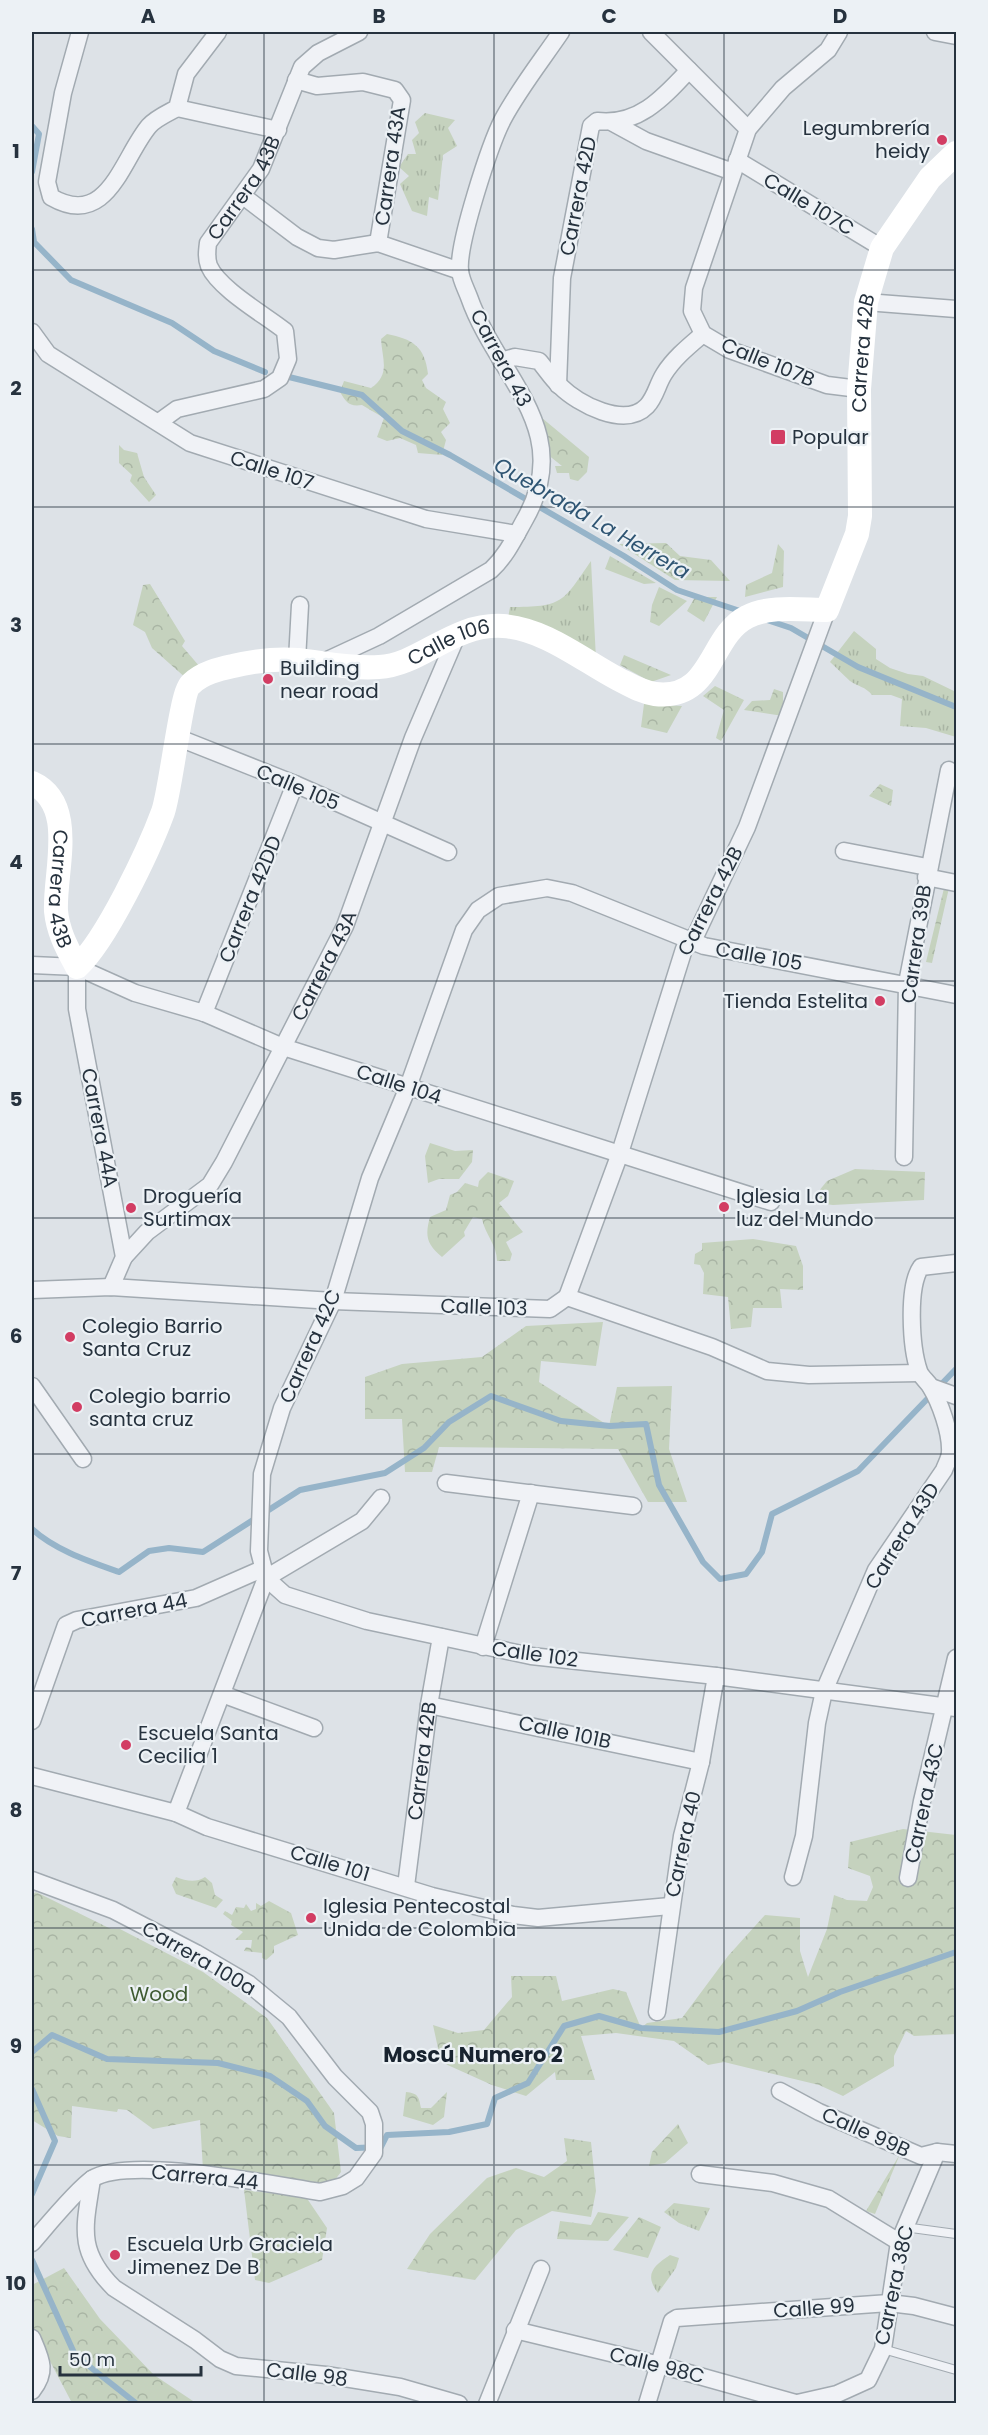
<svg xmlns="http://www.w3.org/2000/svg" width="988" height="2435" font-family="Poppins,sans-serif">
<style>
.grass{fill:url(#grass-tufts)}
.forest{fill:url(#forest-crowns)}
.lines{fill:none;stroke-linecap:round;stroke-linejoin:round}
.stream{stroke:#96b4c9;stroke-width:6}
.lane-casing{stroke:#a2aab1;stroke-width:10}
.street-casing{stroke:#a2aab1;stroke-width:19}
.lane{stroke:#f0f2f6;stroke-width:8}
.street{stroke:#f0f2f6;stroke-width:16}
.secondary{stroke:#fff;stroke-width:24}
.grid{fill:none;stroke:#26323e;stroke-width:1.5;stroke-opacity:0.55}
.poi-dot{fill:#d23d63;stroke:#ecf1f5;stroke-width:2}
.labels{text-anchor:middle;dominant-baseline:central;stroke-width:4.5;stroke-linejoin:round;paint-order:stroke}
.poi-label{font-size:20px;fill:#26323e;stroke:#ecf1f5;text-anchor:start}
.street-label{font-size:20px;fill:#26323e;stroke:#ecf1f5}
.park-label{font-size:20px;fill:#3f5b33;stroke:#ecf1f5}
.water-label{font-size:21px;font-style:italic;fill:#2f5573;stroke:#ecf1f5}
.neighbourhood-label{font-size:21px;font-weight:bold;fill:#18232f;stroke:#ecf1f5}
.neatline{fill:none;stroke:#26323e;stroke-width:2}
.grid-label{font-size:20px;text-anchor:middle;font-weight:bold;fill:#26323e}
</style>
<defs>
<pattern id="grass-tufts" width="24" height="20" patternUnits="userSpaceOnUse" patternTransform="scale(1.5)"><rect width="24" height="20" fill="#c5d2be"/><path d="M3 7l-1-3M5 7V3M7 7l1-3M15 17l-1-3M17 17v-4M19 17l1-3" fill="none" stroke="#a9b5a4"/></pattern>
<pattern id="forest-crowns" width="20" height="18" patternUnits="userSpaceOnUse" patternTransform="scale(1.5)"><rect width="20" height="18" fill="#c5d2be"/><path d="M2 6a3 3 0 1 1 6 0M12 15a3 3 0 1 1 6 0" fill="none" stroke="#a9b5a4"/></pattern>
</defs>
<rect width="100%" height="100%" fill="#dde2e7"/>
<path class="grass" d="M425,113L455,120L448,128L457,146L443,155L438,200L429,197L427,216L412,211L400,184L409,176L399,167L408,154H416L412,140L419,133L415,122Z
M591,561L596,659L508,618L510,607C563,607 562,603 591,561Z
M854,631L876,649V659L890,668L908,674L923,676L956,692V737L926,728L900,726L902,699L891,695H872C866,687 857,686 850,681C843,675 837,668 830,662Z
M674,2203L710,2208L699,2231L679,2223L664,2212Z
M670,2255L679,2258L676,2268L658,2293C644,2275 653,2266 670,2255Z"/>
<path class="forest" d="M387,334C412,339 425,346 428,374L422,380L426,388L446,402L443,409L450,423L441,432L446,440L442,455L418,453L416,445L400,438L387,441L377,437L384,418L362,405C349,407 346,402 340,392L344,381L371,388C391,374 382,359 381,339Z
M536,413L589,457L587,472L578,481L570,479L569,473H557L555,466H562L547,454Z
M119,445L124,450L137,453L144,477L156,495L149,502L130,481L132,475L119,463Z
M666,543L680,556L711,560L730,581L675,580L619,544Z
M778,544L784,551L783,587L745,597L746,585L772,573Z
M610,556L656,583L644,584L605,569Z
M150,584L185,641L182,646L200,667L187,679L152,648L145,632L133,625L143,585Z
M659,587L687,601L659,626L650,622L652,605Z
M695,597H717L704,622L687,611Z
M624,655L671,675L651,682L620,665Z
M715,686L744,700L721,741L716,738L724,710L703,696Z
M774,689L783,692V716L744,710L752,701L770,700Z
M644,704L682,706L667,733L641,727Z
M880,784L893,790L891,806L869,796Z
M947,876L951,879L932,963L926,962Z
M430,1143L455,1151L473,1150L472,1162L459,1179H439L428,1183L425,1156Z
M855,1169L925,1172L924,1200L833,1205L816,1203L814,1197L827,1181Z
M488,1172L514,1181L508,1196L499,1203L523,1232L506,1242L512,1254L510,1261H497C497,1245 485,1234 482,1219L473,1217L464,1232L465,1236L442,1257C426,1244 425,1235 430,1217L446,1210L450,1195L457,1192L465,1183L478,1187L479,1181Z
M753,1239L796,1246L803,1266V1290L780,1289L782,1308H753L751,1327L731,1329L728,1297L703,1294L704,1273L700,1265L694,1264L695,1254L702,1250V1243Z
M603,1322L596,1366L541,1361L539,1382L609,1426L617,1387L672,1386L669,1449L687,1502H648L618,1449L439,1447L432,1472H405L402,1419H365V1377L402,1364L482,1357L526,1326Z
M903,1829L956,1835V2034L914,2036L906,2031L894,2056V2066L843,2096L819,2085L724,2062L708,2065L674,2041L616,2033L581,2036L595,2080H556L555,2072L526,2096L492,2085L441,2062L433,2025L458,2033L484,2030L512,1997L511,1976H556L562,2001L613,1989L626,1992L641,2028L647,2023L682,2018L728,1956L765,1915L800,1918V1951L808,1977L827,1929L834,1895L847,1900L867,1901L873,1887L870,1876L848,1868L850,1842Z
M176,1877C186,1881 196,1883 205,1877L212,1883L215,1895L223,1900L216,1908L176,1894L172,1885Z
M36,1892L111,1929H120L203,1972L267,2018L334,2113L341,2172L331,2185L203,2170L200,2120L153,2129L127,2110L118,2109L117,2112L72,2106L71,2138L58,2136L32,2120V1895Z
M269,1901L291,1913L298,1935L274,1946V1953L266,1960L262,1958V1953L244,1951L246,1947L251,1948L252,1940H235L243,1932L231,1925L232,1921L223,1914L225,1911L232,1915L236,1907L244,1908L246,1904L251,1911L256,1909V1903L261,1906Z
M406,2092C418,2093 419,2097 421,2108H431L447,2092L444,2117L433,2125L403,2116Z
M678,2124L688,2143L665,2163L649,2166L652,2152Z
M564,2138L591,2142L596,2191L591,2217L552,2211L516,2230L475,2280L407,2269L430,2234L487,2178L516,2168L544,2177L567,2161Z
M900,2154L875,2214L866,2211Z
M244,2190L306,2197L327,2228L322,2260L269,2283L255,2280Z
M598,2212L629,2217L608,2241L557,2239L560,2221L591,2225Z
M639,2217L661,2227L648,2258L613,2250Z
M64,2268L100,2319L154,2375L196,2403H72L32,2327V2285Z"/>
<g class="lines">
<path class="stream" d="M32,126L39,134L32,172
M32,229L34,242L71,280L172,323L214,351L265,372
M285,376L362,395L402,431L450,455L624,556L677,590L743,612
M767,620L791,628L858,667L956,707
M32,1529C55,1550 88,1561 119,1572L149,1551L169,1548L203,1552L300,1490L385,1473L424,1448L449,1422L491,1396L561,1421L610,1426L646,1424L659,1485L703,1562L720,1579L746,1574L762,1552L772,1514L858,1471L956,1369
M32,2052L52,2035L107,2059L218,2063L270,2076L307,2101L325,2126L356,2148L381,2147L387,2135L449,2132L487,2124L495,2098L528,2083L564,2026L599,2016L641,2028L719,2032L797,2011L840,1992L956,1952
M32,2089L55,2141L32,2194
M32,2260L75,2355L137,2404"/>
<g class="lane-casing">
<path id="lane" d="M904,2227L956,2234
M883,2349L956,2370"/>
</g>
<g class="street-casing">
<g id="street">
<path d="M80,32L63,93L47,182L51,197C108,230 122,158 149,126C156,118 168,113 177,108L186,74L218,32"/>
<path d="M651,32L748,129"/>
<path d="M839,32L828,50L783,88L748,129L694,288L692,311L703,334L730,350L827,385L859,389"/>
<path d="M935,32L956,36"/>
<path d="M296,80L317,86L363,82L395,90L402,100L378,243"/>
<path d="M177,108L278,130"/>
<path d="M613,123L646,141L733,172"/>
<path d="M737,160L882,248"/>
<path d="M243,196L297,237L318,248L334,250L378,243L460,271"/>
<path d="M866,302L956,309"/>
<path d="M32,332L48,354L190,443L426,519L517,534"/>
<path d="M501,361L515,357L539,361C546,369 552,379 560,386C578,404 625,429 647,406C656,396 657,385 664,374C674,358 689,346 703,334"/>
<path d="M558,385L562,278L591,126L597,121C638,126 663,98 689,70"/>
<path id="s1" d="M159,422L177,409L264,389L280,378L288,359L285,331C265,315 219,289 209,266C206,258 207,251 208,243L261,169L302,67L318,53L359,32"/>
<path d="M297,660L300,605"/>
<path d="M323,662L379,636L491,570C506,556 514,539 524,521C577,430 497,377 469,297C466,289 461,280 460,271C457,245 490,144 503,119C519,89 542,60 561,32"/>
<path d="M179,738L295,784L448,852"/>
<path d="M844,851L927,867"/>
<path d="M926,877L956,883"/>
<path d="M32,965L77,967L135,993L204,1013L283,1047L771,1202"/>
<path d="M77,967V1009L124,1257L111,1287"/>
<path d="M204,1013L295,784"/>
<path d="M904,1157L907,983L949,770"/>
<path id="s2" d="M124,1257L147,1232L210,1185L224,1162L345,926L413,738L458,633"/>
<path d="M32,1290L111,1287L333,1301L550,1309L567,1297L712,1347L767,1371L809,1375L919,1373"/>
<path d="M567,1297L619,1156L684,949L693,941L747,827L827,610"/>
<path d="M32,1386L83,1459"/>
<path d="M931,1387L956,1396"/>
<path d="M446,1483L633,1506"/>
<path d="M381,1498L362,1521L266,1578L285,1595L367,1621L531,1656L716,1676L956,1708"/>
<path d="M483,1647L531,1493"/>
<path d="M222,1694L314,1728"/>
<path d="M429,1705L701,1762"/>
<path d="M32,1721L66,1625L77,1620L196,1598L262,1569"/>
<path d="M32,1776L176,1813L207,1827L432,1896L513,1915L538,1918L670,1906"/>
<path d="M176,1813L266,1578L259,1551L262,1474L282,1408L333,1301L370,1178L408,1087L464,930L478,910L499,896L547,888L572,893L704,946L956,995"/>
<path d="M793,1877L804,1836L817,1723L824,1691L876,1570L944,1470C946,1464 950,1458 950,1452C951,1433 940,1402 930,1386C927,1381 921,1377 919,1371C911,1348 907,1287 921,1267L956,1263"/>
<path d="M908,1878L922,1801L956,1658"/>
<path d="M32,1880L113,1910L196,1953L249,1984L289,2017L335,2077L370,2112L374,2124V2153L356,2178L343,2186L320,2192C273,2185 129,2155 92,2179C76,2190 46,2227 32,2243"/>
<path id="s3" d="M406,1886L429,1705L441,1637"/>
<path d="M657,2012L682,1836L701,1762L716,1676"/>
<path d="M780,2091L819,2112L921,2156L937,2152L956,2154"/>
<path d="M700,2174L773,2183L829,2199L899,2242"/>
<path d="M92,2179C85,2226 76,2250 114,2288L195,2340L220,2359L236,2366L326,2375L400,2387L459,2404"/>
<path d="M515,2330L660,2365L799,2404"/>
<path d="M32,2338C41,2359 48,2371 32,2391"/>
<path d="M487,2404L541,2269"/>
<path d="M647,2404L672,2321L677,2318L889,2303L914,2306L956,2317"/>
<path d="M793,2404L837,2394L868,2380L883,2349L899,2242L937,2152"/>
</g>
</g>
<use href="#lane" class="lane"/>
<use href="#street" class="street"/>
<path class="secondary" id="s4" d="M32,783C78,804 54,872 56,911C58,932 67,948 77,967C106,941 149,850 163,812C171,789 181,692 191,684C202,673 219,669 233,666C254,661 276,658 298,660C325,663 352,669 379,667C421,665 452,623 503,626C545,629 582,660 618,679C630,685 641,692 655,694C713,701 709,636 747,617C769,605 803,610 827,610L857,534L860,516L859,389L866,302L882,248L930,178L956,153"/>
</g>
<path class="grid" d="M264,32V2404M494,32V2404M724,32V2404M32,270H956M32,507H956M32,744H956M32,981H956M32,1218H956M32,1454H956M32,1691H956M32,1928H956M32,2165H956"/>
<g class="poi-dot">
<circle cx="942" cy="140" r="6"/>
<rect x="770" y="429" width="16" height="16" rx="3"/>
<circle cx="268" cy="679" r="6"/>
<circle cx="880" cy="1001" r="6"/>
<circle cx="724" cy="1207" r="6"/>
<circle cx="131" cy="1208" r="6"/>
<circle cx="70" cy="1337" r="6"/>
<circle cx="77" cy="1407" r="6"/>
<circle cx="126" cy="1745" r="6"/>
<circle cx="311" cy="1918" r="6"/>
<circle cx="115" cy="2255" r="6"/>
</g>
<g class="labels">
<g class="poi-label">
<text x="930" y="128" text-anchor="end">Legumbrería<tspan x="930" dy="23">heidy</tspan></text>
<text x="792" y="437">Popular</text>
<text x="280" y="668">Building<tspan x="280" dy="23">near road</tspan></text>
<text x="868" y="1001" text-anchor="end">Tienda Estelita</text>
<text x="143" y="1196">Droguería<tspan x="143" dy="23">Surtimax</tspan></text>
<text x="736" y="1196">Iglesia La<tspan x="736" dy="23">luz del Mundo</tspan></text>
<text x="82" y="1326">Colegio Barrio<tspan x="82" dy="23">Santa Cruz</tspan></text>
<text x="89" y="1396">Colegio barrio<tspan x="89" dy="23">santa cruz</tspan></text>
<text x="138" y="1733">Escuela Santa<tspan x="138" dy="23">Cecilia 1</tspan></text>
<text x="323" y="1906">Iglesia Pentecostal<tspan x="323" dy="23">Unida de Colombia</tspan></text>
<text x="127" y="2244">Escuela Urb Graciela<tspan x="127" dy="23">Jimenez De B</tspan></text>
</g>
<g class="street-label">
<text transform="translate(390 166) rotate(-82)">Carrera 43A</text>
<text stroke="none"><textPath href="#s1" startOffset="370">Carrera 43B</textPath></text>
<text transform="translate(578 196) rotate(-79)">Carrera 42D</text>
<text transform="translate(809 204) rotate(31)">Calle 107C</text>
<text stroke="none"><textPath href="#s4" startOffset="1474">Carrera 42B</textPath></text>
<text transform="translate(501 358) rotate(62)">Carrera 43</text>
<text transform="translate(768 362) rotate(22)">Calle 107B</text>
<text transform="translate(272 470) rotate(18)">Calle 107</text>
<text stroke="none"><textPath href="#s4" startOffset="777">Calle 106</textPath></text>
<text transform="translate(298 787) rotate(23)">Calle 105</text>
<text stroke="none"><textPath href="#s4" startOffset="117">Carrera 43B</textPath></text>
<text transform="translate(250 899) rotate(-68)">Carrera 42DD</text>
<text transform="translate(710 901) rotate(-63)">Carrera 42B</text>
<text transform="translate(916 944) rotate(-82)">Carrera 39B</text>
<text transform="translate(759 956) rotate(10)">Calle 105</text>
<text stroke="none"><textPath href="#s2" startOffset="360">Carrera 43A</textPath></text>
<text transform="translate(399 1084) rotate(18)">Calle 104</text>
<text transform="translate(100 1128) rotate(79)">Carrera 44A</text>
<text transform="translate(484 1307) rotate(2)">Calle 103</text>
<text transform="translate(310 1346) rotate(-66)">Carrera 42C</text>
<text transform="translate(902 1536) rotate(-58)">Carrera 43D</text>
<text transform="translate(134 1610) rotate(-11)">Carrera 44</text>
<text transform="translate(535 1654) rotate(8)">Calle 102</text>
<text transform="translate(565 1732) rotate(12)">Calle 101B</text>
<text stroke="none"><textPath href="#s3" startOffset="126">Carrera 42B</textPath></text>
<text transform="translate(924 1803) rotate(-78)">Carrera 43C</text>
<text transform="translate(683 1844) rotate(-78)">Carrera 40</text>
<text transform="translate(330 1863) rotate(17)">Calle 101</text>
<text transform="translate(199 1958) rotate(30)">Carrera 100a</text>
<text transform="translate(866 2132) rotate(24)">Calle 99B</text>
<text transform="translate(205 2177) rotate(6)">Carrera 44</text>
<text transform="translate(894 2285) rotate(-78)">Carrera 38C</text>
<text transform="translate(814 2308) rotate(-4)">Calle 99</text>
<text transform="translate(657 2365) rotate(14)">Calle 98C</text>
<text transform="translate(307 2374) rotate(7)">Calle 98</text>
</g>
<g class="park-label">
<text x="159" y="1994">Wood</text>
</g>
<g class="water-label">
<text transform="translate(592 518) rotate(30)">Quebrada La Herrera</text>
</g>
<g class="neighbourhood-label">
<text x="473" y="2054">Moscú Numero 2</text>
</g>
</g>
<rect width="988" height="2435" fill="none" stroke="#ecf1f5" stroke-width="66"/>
<path d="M60 2366v9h141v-9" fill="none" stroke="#26323e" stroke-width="3"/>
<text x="69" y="2366" font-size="18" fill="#26323e" stroke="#ecf1f5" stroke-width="4.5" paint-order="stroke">50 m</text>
<rect x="33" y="33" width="922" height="2369" class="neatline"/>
<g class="grid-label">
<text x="148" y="23">A</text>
<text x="379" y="23">B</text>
<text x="609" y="23">C</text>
<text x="840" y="23">D</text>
<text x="16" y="158">1</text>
<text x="16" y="395">2</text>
<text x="16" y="632">3</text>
<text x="16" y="869">4</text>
<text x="16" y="1106">5</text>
<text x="16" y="1343">6</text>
<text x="16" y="1580">7</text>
<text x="16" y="1817">8</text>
<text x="16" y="2053">9</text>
<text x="16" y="2290">10</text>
</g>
</svg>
